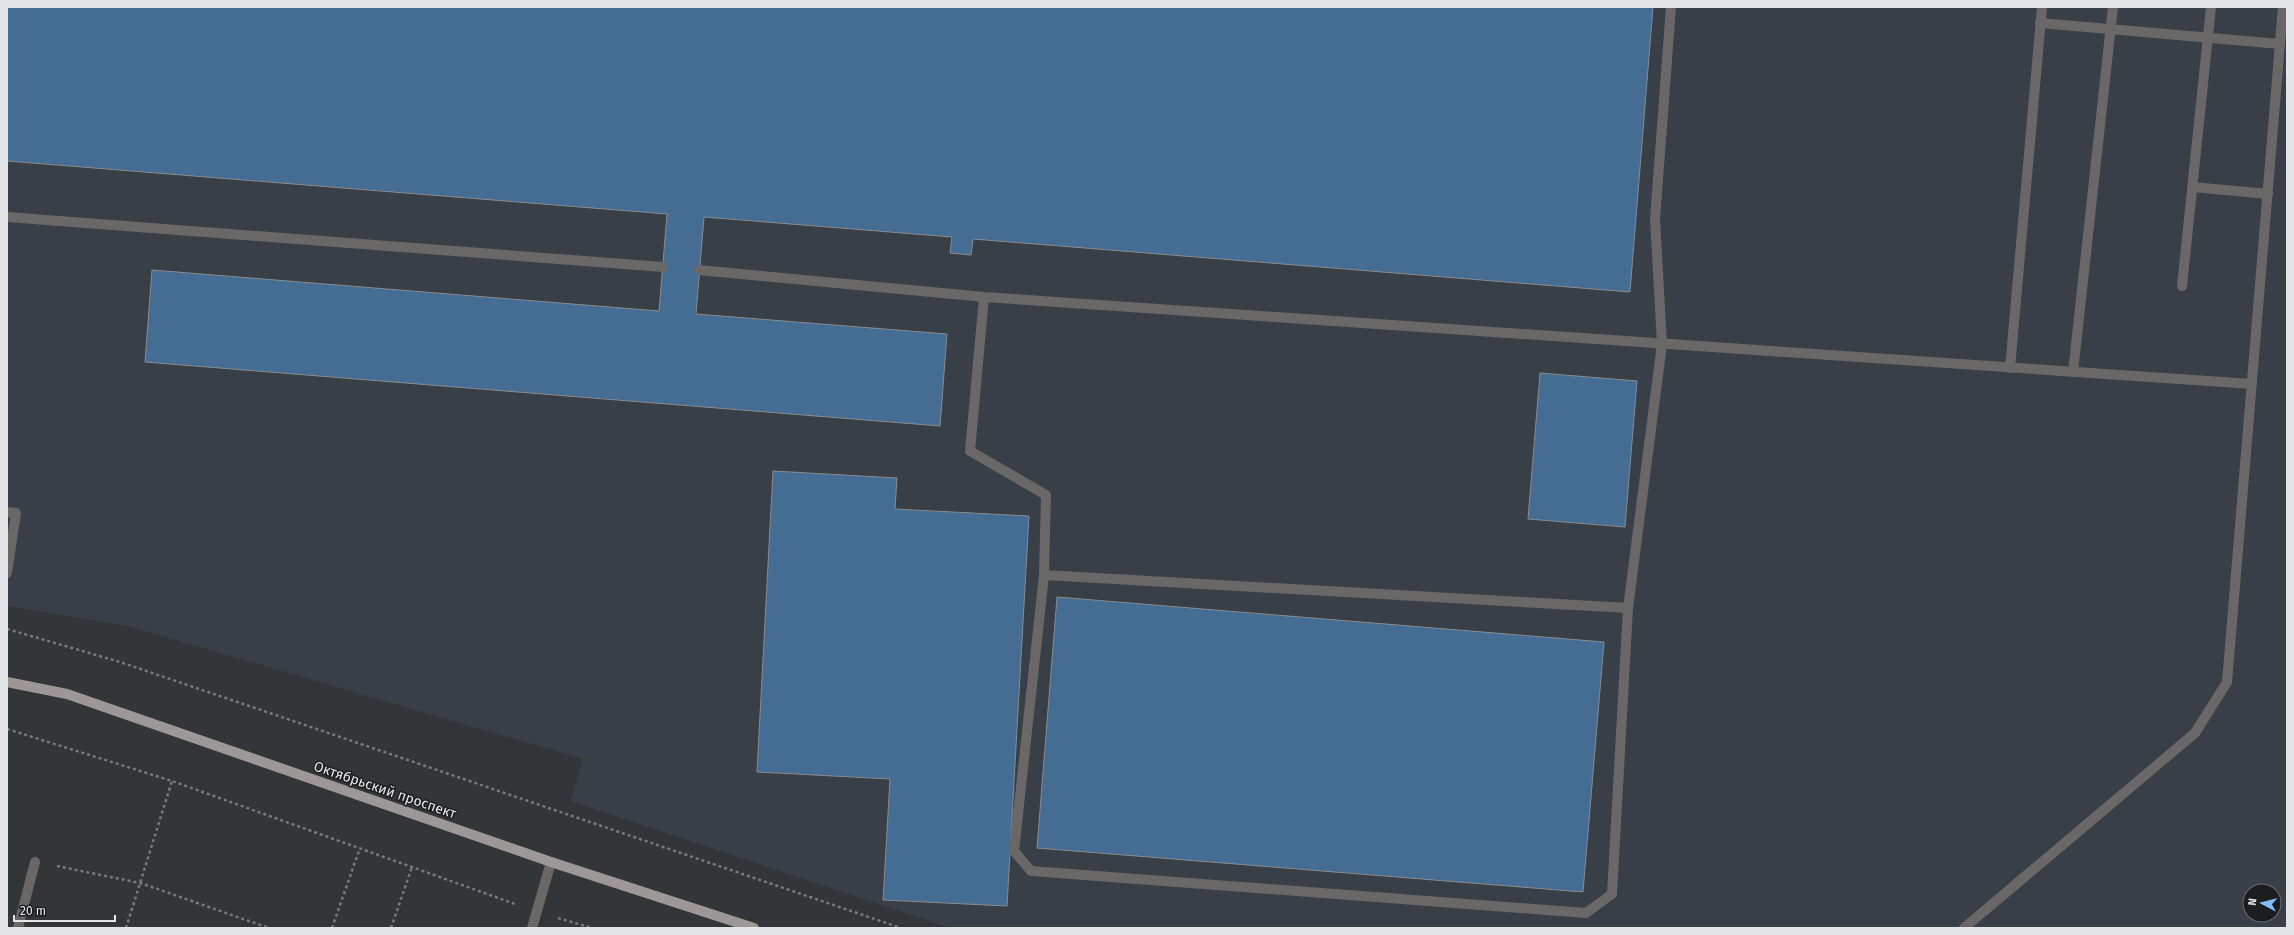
<svg xmlns="http://www.w3.org/2000/svg" width="2294" height="935" font-family="'Fira Sans',sans-serif">
<style>
.built{fill:#383f47;fill-rule:evenodd}
.building{fill:#456c92;stroke:#888c90}
.lines{fill:none;stroke-linecap:round;stroke-linejoin:round}
.path{stroke:#777a7d;stroke-width:2.5;stroke-dasharray:3 3;stroke-linecap:butt}
.lane{stroke:#6a6767;stroke-width:10}
.street{stroke:#6a6767;stroke-width:10}
.primary{stroke:#9d9797;stroke-width:10}
.labels{text-anchor:middle;dominant-baseline:central;stroke-width:3;stroke-linejoin:round;paint-order:stroke}
.street-label{font-size:14px;fill:#e4e6e9;stroke:#1c1d1f}
</style>
<rect width="100%" height="100%" fill="#333639"/>
<path class="built" d="M7,7H2287V928H950L570,801L583,759L128,626L7,606ZM2250,891H2274V915H2250Z"/>
<path class="building" d="M7,7H1653L1630,292L973,239L971,255L950,253L952,237L704,217L696,314L947,334L940,426L145,362L152,270L659,311L667,214L7,161Z
M1540,373L1637,381L1625,527L1528,519Z
M773,471L897,478L895,509L1029,516L1007,906L883,900L890,779L757,772Z
M1057,597L1604,642L1583,892L1037,848Z"/>
<g class="lines">
<path class="path" d="M7,629L120,662L901,928
M7,729L172,781L515,904
M57,866L140,883L269,928
M558,918L592,928
M126,928L172,781
M332,928L360,848
M391,928L412,867"/>
<path class="lane" d="M2040,23L2280,44
M2192,187L2268,194
M7,217L663,267
M699,270L984,297L2252,384
M2182,286L2211,7
M984,297L970,451L1046,495L1044,575L1014,851L1031,871L1586,913L1612,894L1628,608L1662,344L1655,219L1671,7
M2010,368L2042,7
M2073,372L2113,7
M7,512L16,513L7,573
M1044,575L1628,608
M18,928L35,862
M1964,928L2195,733L2227,682L2283,7"/>
<path class="street" d="M532,928L551,862"/>
<path class="primary" d="M7,682L67,694L551,862L754,928"/>
</g>
<g class="labels">
<g class="street-label">
<text transform="translate(385 790) rotate(19)">Октябрьский проспект</text>
</g>
</g>
<rect width="2294" height="935" fill="none" stroke="#e4e6e9" stroke-width="16"/>
<g transform="translate(2262 903) rotate(277)"><circle r="19" fill="#1c1d1f" stroke="#6c6d70"/>
<path d="M0-3L7 15L0 10L-7 15Z" fill="#7ebdf9"/>
<text y="-6" font-size="11" font-weight="bold" text-anchor="middle" fill="#e4e6e9">N</text>
</g>
<path d="M14 915v6h101v-6" fill="none" stroke="#e4e6e9" stroke-width="2"/>
<text x="20" y="915" font-size="12" fill="#e4e6e9" stroke="#1c1d1f" stroke-width="3" paint-order="stroke">20 m</text>
</svg>
